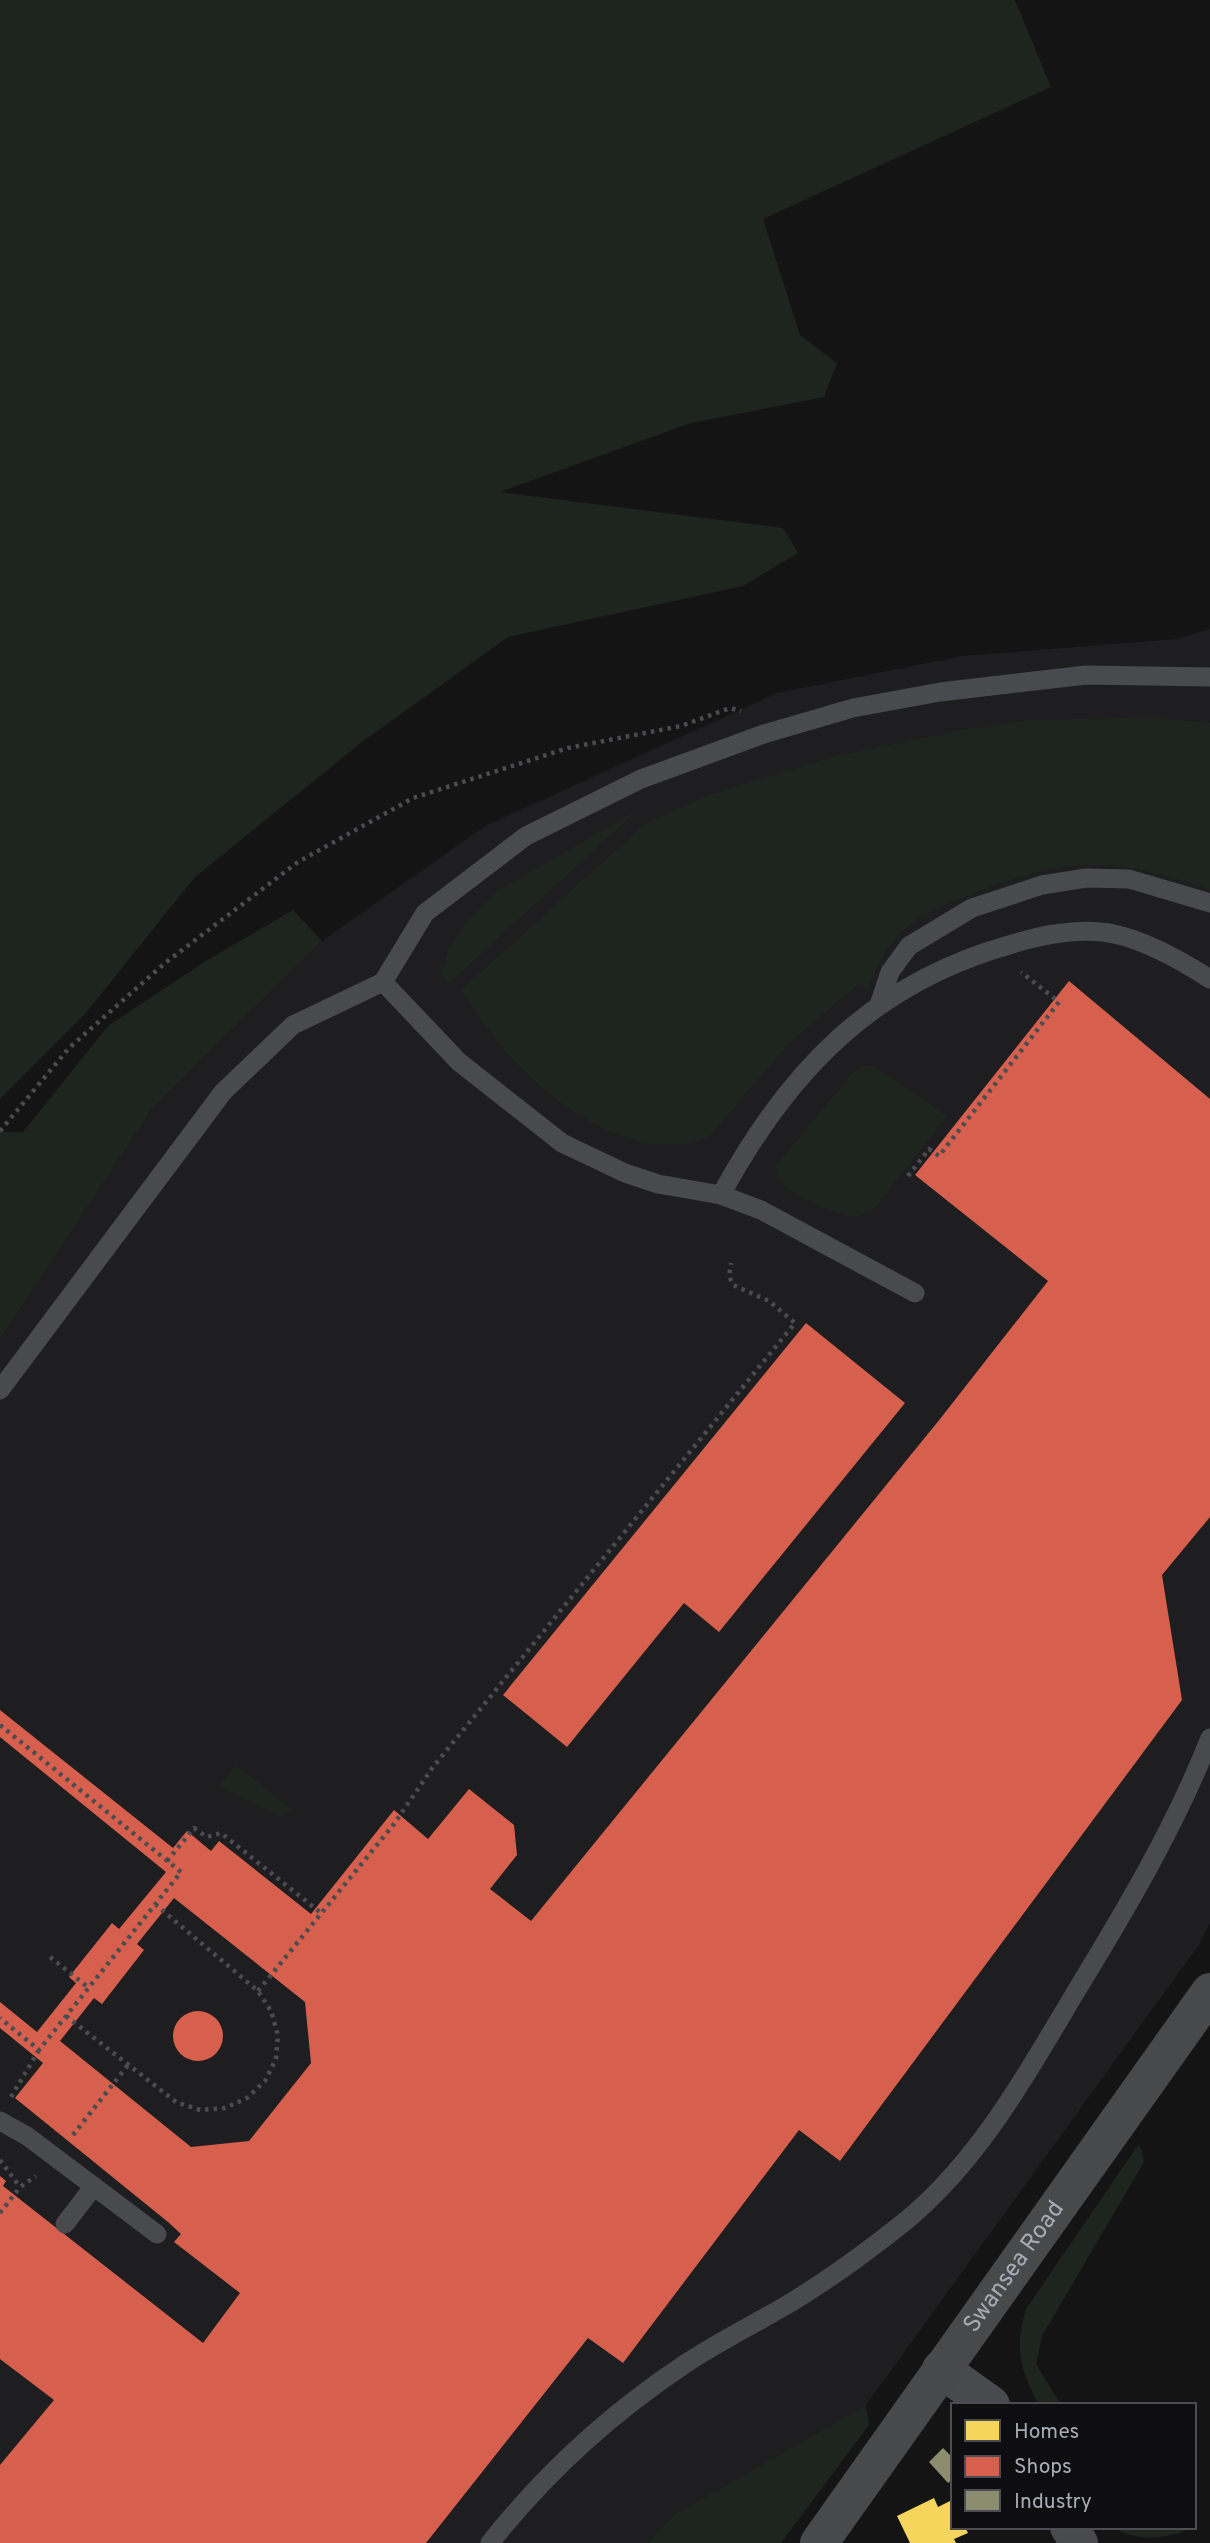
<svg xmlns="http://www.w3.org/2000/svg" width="1210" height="2543" font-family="Overpass,sans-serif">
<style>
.built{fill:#1e1e20}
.green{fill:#1e241e}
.homes{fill:#f6d55c}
.shops{fill:#d6604d;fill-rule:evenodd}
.industry{fill:#8c8c6e}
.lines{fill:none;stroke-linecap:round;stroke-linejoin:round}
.path{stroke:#4a4c4f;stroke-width:4.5;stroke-dasharray:3.5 5;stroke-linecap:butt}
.lane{stroke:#484a4d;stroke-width:19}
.street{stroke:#484a4d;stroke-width:38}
.secondary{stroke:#47494b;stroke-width:38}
.labels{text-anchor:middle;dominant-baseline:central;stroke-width:7;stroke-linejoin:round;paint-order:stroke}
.street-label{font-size:24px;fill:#a6acb5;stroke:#0e0e10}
</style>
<rect width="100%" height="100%" fill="#141414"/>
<path class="built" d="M1210,629V1923L1198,1946L866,2405L675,2514L648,2543H0V1339L153,1108L322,941L485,826L777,693L963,656L1177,639Z"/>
<path class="green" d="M0,0H1015L1051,87L763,219L800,335L837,363L824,397L691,423L500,492L783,528L798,553L743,586L508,637L362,742L195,877L85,1014L0,1099Z
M1154,717L1210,723V890C1180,879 1149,870 1116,866C1100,865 1080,865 1063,867C1029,870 922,908 900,933C886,949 875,969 868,989L860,983L789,1043L710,1136C635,1168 548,1102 502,1047C487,1029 475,1009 461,990L645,824L705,797L831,757L961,730L1032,720Z
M638,810L447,985L442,973L448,951L467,922L499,890Z
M293,910L322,941L153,1108L0,1339V1132H23L108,1026L206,961Z
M873,1065L947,1116L876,1206C868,1212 862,1217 852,1216C838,1214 791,1195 782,1184C777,1178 777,1171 777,1164L850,1076L862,1066Z
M236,1765L293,1810L280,1817L219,1786Z
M1138,2145L1142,2150L1144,2162L1042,2336L1036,2364L1061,2405H1039C1020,2368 1014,2350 1026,2309Z
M866,2405L869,2425L781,2543H648L675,2514Z
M1113,2527H1194C1169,2539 1137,2543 1113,2527Z"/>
<path class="homes" d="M934,2498L938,2507L952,2500L953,2527H965L968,2533L954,2539L956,2543H910L897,2516Z"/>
<path class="shops" d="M1069,981L1210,1099V1517L1162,1575L1182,1700L840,2161L799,2130L623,2363L588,2338L426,2543H0V2465L54,2400L0,2359V2176L6,2181L3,2186L203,2343L240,2293L174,2242L181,2234L168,2222L15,2098L43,2063L0,2028V2002L37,2032L76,1983L69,1977L112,1923L119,1929L166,1872L0,1737V1710L173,1848L187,1831L211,1851L219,1841L311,1914L394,1810L428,1839L469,1789L514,1825L517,1855L490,1889L531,1921L940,1419L1048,1281L915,1175ZM174,1898L305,2002L311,2063L249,2141L191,2147L60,2041L94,1998L102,2004L144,1950L137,1944Z
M806,1323L905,1403L719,1632L684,1603L567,1747L503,1695Z
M173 2036a25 25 0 1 1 50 0a25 25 0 1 1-50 0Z"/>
<path class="industry" d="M943,2448L953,2458V2479L948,2483L929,2462Z"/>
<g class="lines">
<path class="path" d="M0,1131L69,1048L165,963L298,862L413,798L568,748L681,726L730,708L741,711
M908,1176L929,1149L939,1156L1059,1002L1021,972
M0,1725L181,1872L39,2050L0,2018
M167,1861L194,1828L207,1837L221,1833L321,1913
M50,1957L89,1988
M258,1991L394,1824L433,1767L795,1323L769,1301L733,1285L729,1276L731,1263
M66,2016L176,2102L200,2110L225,2108L247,2098L265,2081L276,2059L278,2035L271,2011L258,1991L156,1905
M11,2097L39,2050
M73,2135L128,2065
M0,2160L20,2187
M0,2213L20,2187L36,2176"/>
<path class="lane" d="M383,982L459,1062L562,1143L625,1173L658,1184L721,1195L761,1210L915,1293
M879,1005L890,972L909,946L972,908L1042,885L1086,878L1129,879L1210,903
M721,1195C787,1073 871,984 1009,945C1041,935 1080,927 1114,934C1147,941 1182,961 1210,979
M0,1390L223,1092L293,1025L383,982L425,913L526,836L641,779L764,734L853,708L940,692L1086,675L1210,677
M0,2121L27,2136L157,2234
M65,2224L94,2186
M490,2543C546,2472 610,2414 685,2364C721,2340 759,2322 795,2300C834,2276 872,2248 908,2219C980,2159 1028,2072 1075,1993C1125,1911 1175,1827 1210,1738"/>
<path class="street" d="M941,2369L991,2405
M1069,2527L1079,2543"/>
<path class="secondary" id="s1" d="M819,2543L1210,1992"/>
</g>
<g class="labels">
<g class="street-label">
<text stroke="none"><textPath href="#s1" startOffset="338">Swansea Road</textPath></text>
</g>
</g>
<rect x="951" y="2403" width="245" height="126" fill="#0e0e10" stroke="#4b4d52" stroke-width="2"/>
<rect x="965" y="2420" width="35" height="21" fill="#f6d55c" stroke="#4b4d52" stroke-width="2"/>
<text x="1014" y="2438" font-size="21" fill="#a6acb5">Homes</text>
<rect x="965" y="2456" width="35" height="21" fill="#d6604d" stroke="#4b4d52" stroke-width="2"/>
<text x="1014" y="2473" font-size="21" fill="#a6acb5">Shops</text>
<rect x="965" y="2490" width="35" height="21" fill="#8c8c6e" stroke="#4b4d52" stroke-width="2"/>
<text x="1014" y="2508" font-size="21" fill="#a6acb5">Industry</text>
</svg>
